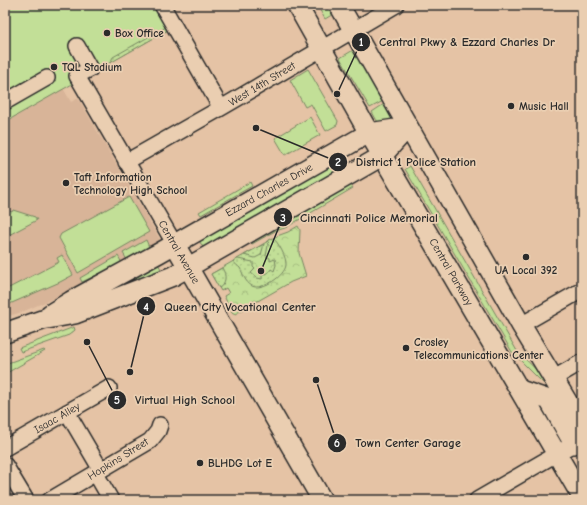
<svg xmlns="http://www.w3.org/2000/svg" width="587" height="505" font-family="'Comic Neue',sans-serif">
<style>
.built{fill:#d8b498}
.grass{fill:#c2df97;stroke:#768561}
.park{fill:url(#park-crowns);stroke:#768561}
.garden{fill:url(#garden-dots);stroke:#768561}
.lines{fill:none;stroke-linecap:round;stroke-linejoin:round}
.minor-casing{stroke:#2b2b2b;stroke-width:18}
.major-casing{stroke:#2b2b2b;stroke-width:22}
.minor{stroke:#eaceb1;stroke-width:15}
.major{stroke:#eaceb1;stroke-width:19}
.poi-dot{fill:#2b2b2b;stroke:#eaceb1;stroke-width:1.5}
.labels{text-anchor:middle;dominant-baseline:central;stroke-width:3.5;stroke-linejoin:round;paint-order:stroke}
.poi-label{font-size:11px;font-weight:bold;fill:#2b2b2b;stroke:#eaceb1;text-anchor:start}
.street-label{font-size:11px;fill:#2b2b2b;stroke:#eaceb1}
.leader{fill:none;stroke:#2b2b2b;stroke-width:1.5}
.callout-dot{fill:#2b2b2b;stroke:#eaceb1;stroke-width:1.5}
.mark-label{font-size:12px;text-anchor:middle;font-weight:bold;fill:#fff}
.callout-label{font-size:12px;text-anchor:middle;font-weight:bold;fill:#2b2b2b;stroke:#eaceb1;stroke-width:3.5;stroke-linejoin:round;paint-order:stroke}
</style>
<defs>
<pattern id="park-crowns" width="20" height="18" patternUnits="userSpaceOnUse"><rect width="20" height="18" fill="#c2df97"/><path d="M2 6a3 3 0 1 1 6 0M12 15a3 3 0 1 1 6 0" fill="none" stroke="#a7c082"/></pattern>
<pattern id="garden-dots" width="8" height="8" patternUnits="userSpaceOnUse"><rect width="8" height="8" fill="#c2df97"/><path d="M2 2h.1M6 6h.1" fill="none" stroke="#a7c082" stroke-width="1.8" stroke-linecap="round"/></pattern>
</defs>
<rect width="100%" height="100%" fill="#e5c3a5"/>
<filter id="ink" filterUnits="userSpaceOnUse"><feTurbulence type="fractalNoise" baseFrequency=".025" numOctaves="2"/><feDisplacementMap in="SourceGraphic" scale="8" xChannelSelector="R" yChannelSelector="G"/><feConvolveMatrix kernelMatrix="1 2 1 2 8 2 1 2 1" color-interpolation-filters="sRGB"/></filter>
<g filter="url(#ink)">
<path class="built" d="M63,88L71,102L78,98L162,243L98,279L22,312L5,317V122Z"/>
<path class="grass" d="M5,5H158L170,26L168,30L5,122Z
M317,5H330L335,13L325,19Z
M355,49L385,100L370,108L340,58Z
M308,69L338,121L337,125L326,131L311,104L305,107L290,80Z
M387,102L394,119L380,126L372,112Z
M310,117L320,135L285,155L275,138Z
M343,153L349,165L204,249L197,237Z
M410,166L517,351L550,383L570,427L546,386L512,352L405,169Z
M250,182L252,186L201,215L199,212Z
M350,184L353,188L285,228L275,231L252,244L251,242Z
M129,197L149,232L78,273L59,238L61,234Z
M13,210L35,217L37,220L5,237V218L7,216L9,211L12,212Z
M146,240L149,247L127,260L123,253Z
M62,255L73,275L60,282L5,306V290L59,262L57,258Z
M118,256L122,263L82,282L80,278Z
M156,260L162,271L86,302Z
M74,327L75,330L69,335L21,352L19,348Z
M44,350L45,351L5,374V364Z"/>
<path class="park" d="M298,226L300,230L299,253L306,276L291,282L235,314L232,312L224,296L229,293L226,288L221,291L211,274L277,236L288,232Z"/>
<path class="garden" d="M166,27L168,30L110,63L113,57Z
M273,238C278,242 287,258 286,265C285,276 262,291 252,286C244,281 244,275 240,268C238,266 235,264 233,261L238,259L253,262V267L255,269L251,273L257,278L262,279V274L268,273L271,269L274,271L276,265L275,259L270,261V258L266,256L269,240Z
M264,244L261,255L255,258L244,255Z
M222,268C227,275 226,284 219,288L211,274Z"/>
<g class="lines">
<g class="minor-casing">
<path id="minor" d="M162,5L221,108
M77,46L90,69L77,76L174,243
M5,102L47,78
M126,162L221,108L396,5
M521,325L582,290
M554,378L582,362
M67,412L101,470
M5,448L109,388
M5,465L26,500
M96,474L111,500
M50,500L150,441L158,431L160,425
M477,500L582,439"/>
</g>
<g class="major-casing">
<path id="major" d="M297,5L369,133L582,497
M339,5L521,325L582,426
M174,243L322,500
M50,314L71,301L159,253L369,133L408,127
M5,333L42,320L75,314L173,276L382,156L408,127
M520,390L549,400L574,444"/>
</g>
<use href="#minor" class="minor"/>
<use href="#major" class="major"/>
</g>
</g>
<g class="poi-dot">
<circle cx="107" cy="33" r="4"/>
<circle cx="54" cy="67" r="4"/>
<circle cx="511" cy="106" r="4"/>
<circle cx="66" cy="183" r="4"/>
<circle cx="526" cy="257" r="4"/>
<circle cx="406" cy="348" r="4"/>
<circle cx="200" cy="463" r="4"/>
</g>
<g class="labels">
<g class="poi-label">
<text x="115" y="33">Box Office</text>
<text x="62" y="67">TQL Stadium</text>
<text x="519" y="106">Music Hall</text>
<text x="74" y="177">Taft Information<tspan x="74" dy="13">Technology High School</tspan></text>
<text x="526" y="270" text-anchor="middle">UA Local 392</text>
<text x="414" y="342">Crosley<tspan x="414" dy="13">Telecommunications Center</tspan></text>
<text x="208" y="463">BLHDG Lot E</text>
</g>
<g class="street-label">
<text transform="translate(262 84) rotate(-31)">West 14th Street</text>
<text transform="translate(269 190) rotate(-29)">Ezzard Charles Drive</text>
<text transform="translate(179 252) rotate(60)">Central Avenue</text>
<text transform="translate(451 272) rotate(60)">Central Parkway</text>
<text transform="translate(57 418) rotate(-30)">Isaac Alley</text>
<text transform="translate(118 459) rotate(-32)">Hopkins Street</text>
</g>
</g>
<path class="leader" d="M337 94L361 42M256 128L338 162M261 271L283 217M130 372L146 306M87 342L117 400M316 380L337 443"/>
<g class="callout-dot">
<circle cx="337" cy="94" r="4"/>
<circle cx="256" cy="128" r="4"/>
<circle cx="261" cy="271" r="4"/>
<circle cx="130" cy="372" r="4"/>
<circle cx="87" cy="342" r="4"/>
<circle cx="316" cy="380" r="4"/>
<circle cx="361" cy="42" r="10"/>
<circle cx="338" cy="162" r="10"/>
<circle cx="283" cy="217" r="10"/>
<circle cx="146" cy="306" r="10"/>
<circle cx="117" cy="400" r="10"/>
<circle cx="337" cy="443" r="10"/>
</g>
<g class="mark-label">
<text x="361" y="46">1</text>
<text x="338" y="166">2</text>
<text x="283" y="222">3</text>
<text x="146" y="311">4</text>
<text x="117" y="404">5</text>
<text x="337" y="447">6</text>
</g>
<g class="callout-label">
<text x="467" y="46">Central Pkwy &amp; Ezzard Charles Dr</text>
<text x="416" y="166">District 1 Police Station</text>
<text x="369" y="222">Cincinnati Police Memorial</text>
<text x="240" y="311">Queen City Vocational Center</text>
<text x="185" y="404">Virtual High School</text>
<text x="408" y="447">Town Center Garage</text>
</g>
<rect width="587" height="505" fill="none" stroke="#eaceb1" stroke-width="20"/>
<rect x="10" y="10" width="567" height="485" fill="none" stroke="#2b2b2b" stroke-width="1.5" filter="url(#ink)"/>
</svg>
